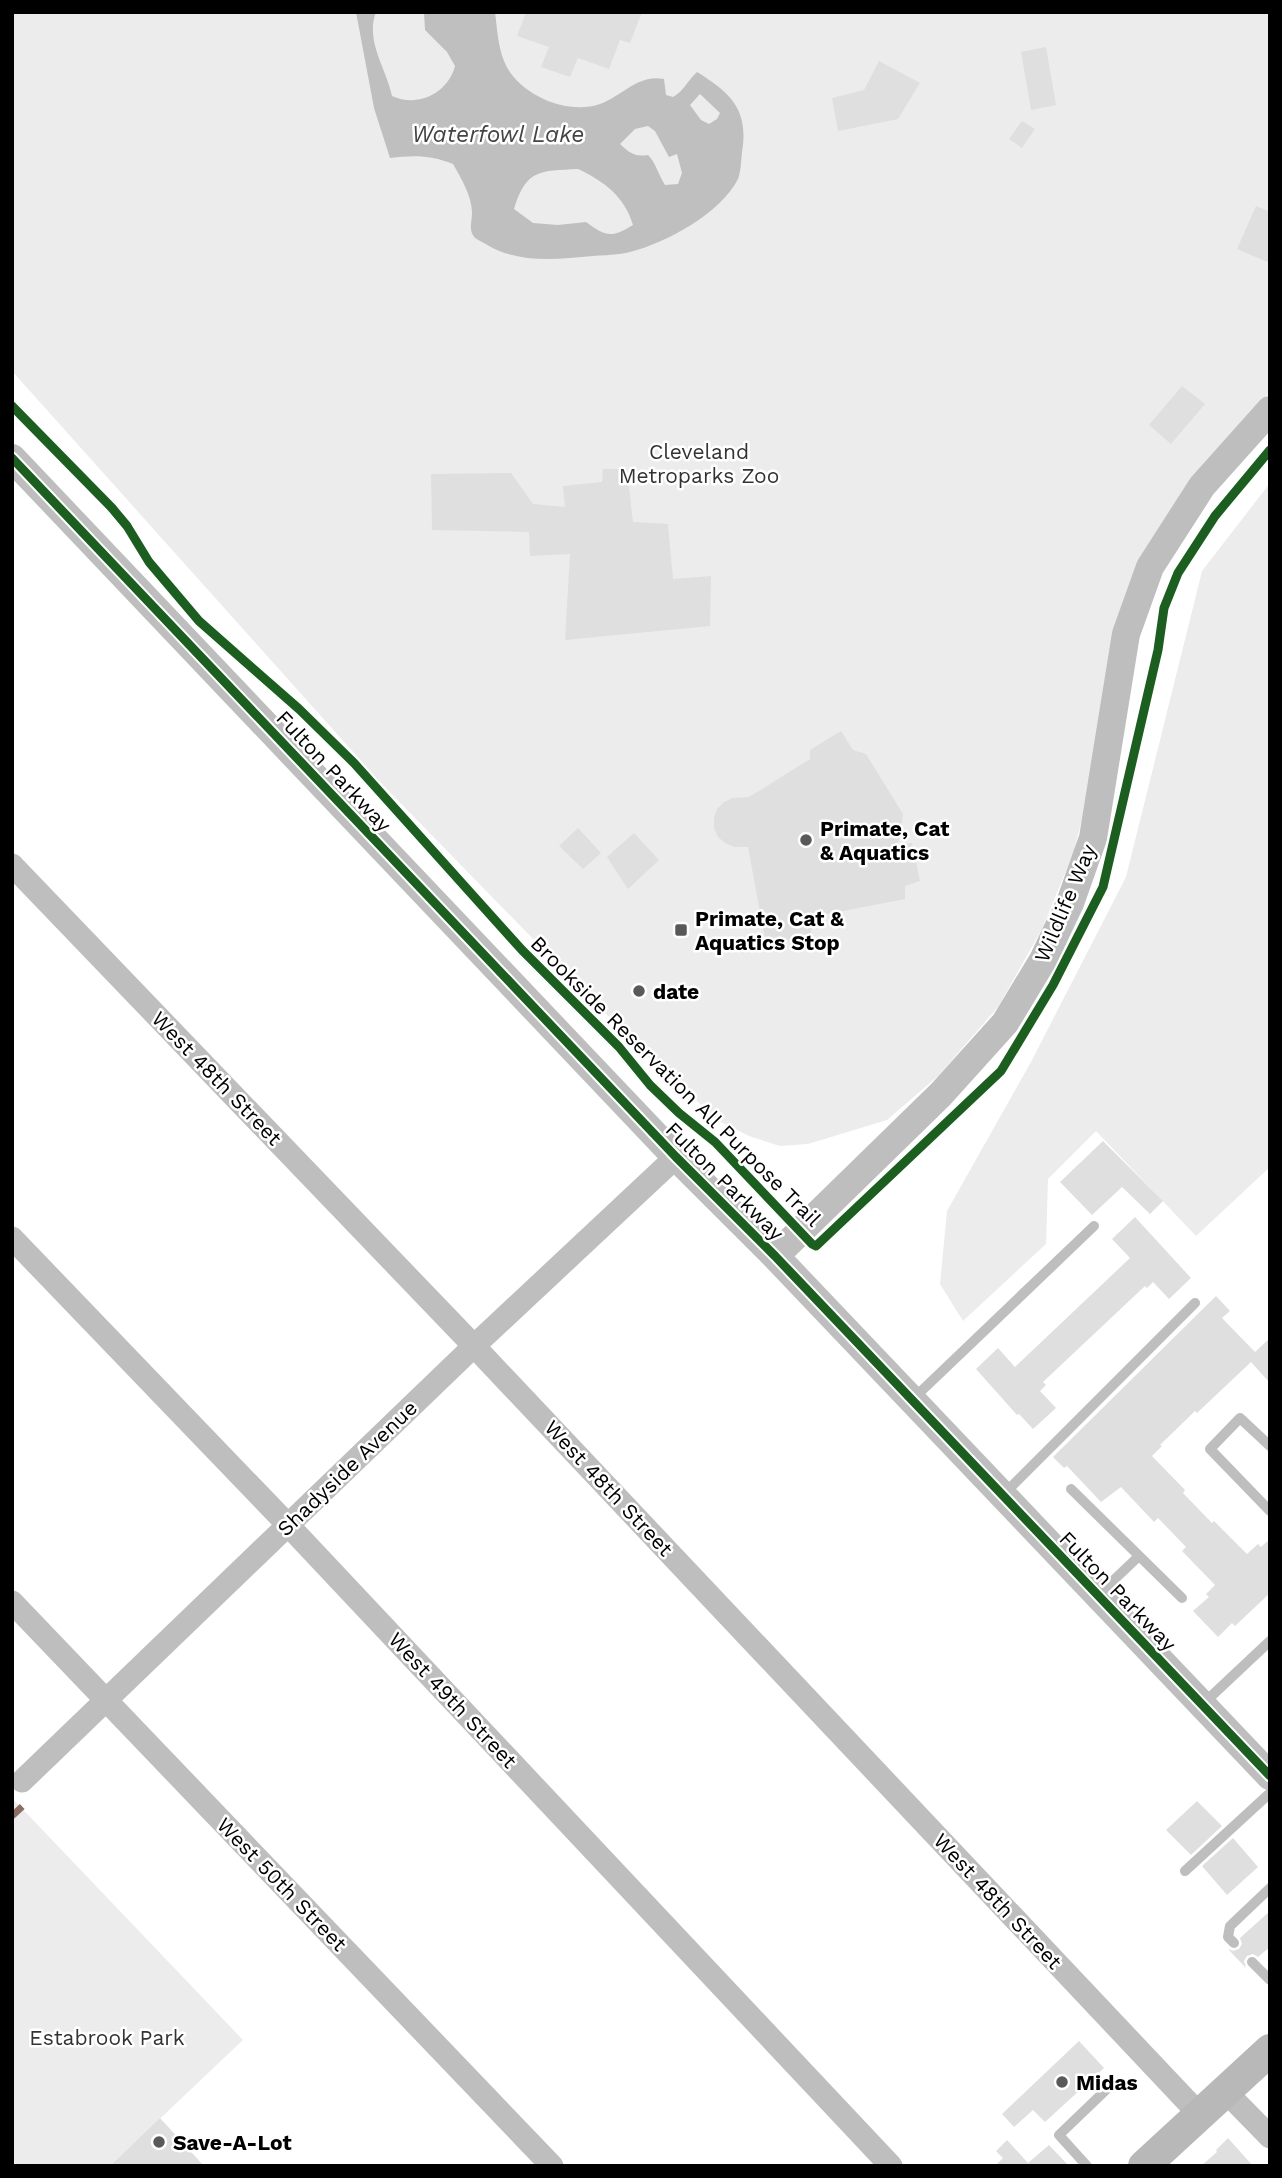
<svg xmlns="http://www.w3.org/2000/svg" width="1282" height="2178" font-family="'Work Sans',sans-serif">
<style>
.green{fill:#ececec}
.water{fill:#bfbfbf;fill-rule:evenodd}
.building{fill:#dfdfdf}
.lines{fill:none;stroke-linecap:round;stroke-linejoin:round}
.service{stroke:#bebebe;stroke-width:10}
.minor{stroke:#bebebe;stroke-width:23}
.tertiary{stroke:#bebebe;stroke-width:28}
.secondary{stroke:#b8b8b8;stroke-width:32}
.quiet{stroke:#8d6e63;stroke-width:7;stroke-dasharray:14 7;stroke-linecap:butt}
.cycleway-casing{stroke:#fff;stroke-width:13}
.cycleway{stroke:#1b5e20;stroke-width:9}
.poi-dot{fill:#595959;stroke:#fff;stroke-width:2.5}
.labels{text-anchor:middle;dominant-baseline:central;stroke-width:5;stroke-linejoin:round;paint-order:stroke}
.park-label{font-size:21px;fill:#333;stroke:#fff}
.street-label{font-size:21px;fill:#000;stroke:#fff}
.poi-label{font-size:21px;font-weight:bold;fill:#000;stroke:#fff;text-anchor:start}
.water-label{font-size:23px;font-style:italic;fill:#444;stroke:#fff}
</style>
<rect width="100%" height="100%" fill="#fff"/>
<path class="green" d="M12,12H1270V392L1234,431L1158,533L1073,854L1042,929L998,1007L938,1076L887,1120L808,1144L780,1146L749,1136L719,1121L648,1057L379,781L12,371Z
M1270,483V1167L1196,1236L1096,1131L1048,1179L1046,1244L963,1321L940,1284L947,1211L1031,1062L1126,877L1202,571Z
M12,1798L243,2040L110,2166H12Z"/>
<path class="water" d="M356,12H376C365,41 386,68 392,96C418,108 448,93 455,66L447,52L425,30L424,12H495C497,28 498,46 504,61C517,94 567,116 600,104C624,95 638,74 664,79L666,95L673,97C684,91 688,80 697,72C731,93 749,110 742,152C741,161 741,171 738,179C721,213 666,243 630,252C619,255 605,255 593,256C557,259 522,264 489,246C485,243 479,241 475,238C468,230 472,222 472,213C472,196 461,178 453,164C431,155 414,155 390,158L374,108ZM700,94L720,113L717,119L709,124L701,120L690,105ZM648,126L655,131L669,157L677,154L682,173L678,184L665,185C659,176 655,161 648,155C634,157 630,153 620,144L635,129ZM578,169C604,181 625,197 633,225C612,238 606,237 586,222L558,225L533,223L514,209C526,169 540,171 578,169Z"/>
<path class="building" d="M526,12H642L630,43L620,40L609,69L578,58L570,77L541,67L549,47L517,36Z
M1046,47L1056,105L1031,110L1021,52Z
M879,61L920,83L898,119L838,131L832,98L864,90Z
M1022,121L1035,129L1022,148L1009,139Z
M1256,206L1270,212V263L1237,249Z
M1182,386L1205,404L1171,444L1149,425Z
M603,469H627L633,522L668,524L673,579L711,576L710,626L565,640L570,554L530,556L529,532L432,530L431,474L511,473L533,504L565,507L563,486L602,482Z
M841,731L853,750L866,754L903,814L898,845L912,843L920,881L905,886V899L812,917L811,935L766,945L748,847H734L725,843L718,837L714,828V818L717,809L724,802L733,798L749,797L810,759V750Z
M578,828L601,853L583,869L559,846Z
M634,833L659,860L628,889L607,857Z
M1103,1141L1163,1201L1150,1214L1122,1187L1092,1215L1060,1182Z
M1135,1217L1191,1278L1169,1299L1153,1282L1147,1288L1145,1286L1043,1382L1046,1385L1040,1391L1056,1408L1033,1429L1019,1414L1017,1415L976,1369L998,1348L1015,1367L1130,1258L1112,1239Z
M1216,1296L1230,1311L1222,1318L1255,1352L1270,1338V1383L1251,1362L1197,1413L1195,1411L1160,1445L1162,1446L1152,1456L1185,1490L1183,1493L1212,1523L1214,1521L1247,1554L1258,1544L1261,1547L1270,1539V1593L1235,1626L1232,1623L1218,1637L1193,1611L1209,1597L1206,1594L1215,1585L1182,1551L1186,1547L1158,1518L1154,1522L1121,1487L1101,1502L1067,1466L1064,1468L1053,1457Z
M1197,1801L1222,1826L1191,1855L1166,1830Z
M1233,1838L1258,1867L1227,1895L1202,1866Z
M1270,1911V1947L1258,1957L1253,1954L1247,1956L1244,1961L1246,1968L1228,1949L1233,1951L1239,1949L1242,1944L1240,1938Z
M1079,2041L1104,2068L1045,2122L1033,2110L1014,2127L1002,2114Z
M160,2118L204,2166H110Z
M1228,2138L1253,2166H1201L1217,2152L1216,2150Z
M1007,2140L1028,2163L1049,2145L1069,2166H995L1003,2158L996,2151Z"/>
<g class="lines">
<path class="service" d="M914,1398L1094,1226
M1270,1446L1240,1418L1210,1449L1270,1511
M1071,1489L1182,1598
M1003,1495L1195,1303
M1098,1595L1139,1556
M1204,1703L1270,1641
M1185,1871L1270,1793
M1234,1943L1228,1937L1230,1926L1270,1888
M1252,1962L1270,1980
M1087,2166L1059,2135L1108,2088"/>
<path class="minor" d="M12,865L474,1346L1201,2116
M12,1238L288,1525L891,2166
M12,1602L552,2166
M22,1781L474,1346L676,1157
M1226,2092L1270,2137"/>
<path class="tertiary" d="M12,458L676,1157L775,1256L1270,1776
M775,1256L941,1094L1005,1023L1043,960L1070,903L1093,838L1126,634L1150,567L1202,486L1270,410"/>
<path class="secondary" d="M1144,2166L1270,2050"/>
<path class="quiet" d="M12,1816L27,1802"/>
<g class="cycleway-casing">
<path id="cycleway" d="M12,406L112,508L127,526L149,562L199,621L299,709L354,763L522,950L619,1047L650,1085L679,1113L715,1142L812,1244L816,1246L1001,1071L1053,985L1103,887L1158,650L1164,608L1178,573L1215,516L1270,450
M12,458L676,1157L775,1256L1270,1776"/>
</g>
<use href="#cycleway" class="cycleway"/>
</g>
<g class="poi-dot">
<circle cx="806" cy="840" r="7"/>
<rect x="674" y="923" width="14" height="14" rx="3.5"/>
<circle cx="639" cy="991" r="7"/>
<circle cx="1062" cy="2082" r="7"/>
<circle cx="159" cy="2142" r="7"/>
</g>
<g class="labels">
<g class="park-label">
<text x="699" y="451">Cleveland<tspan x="699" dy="24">Metroparks Zoo</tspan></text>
<text x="107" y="2037">Estabrook Park</text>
</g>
<g class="street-label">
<text transform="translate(334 771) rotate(47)">Fulton Parkway</text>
<text transform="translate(1065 903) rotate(-67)">Wildlife Way</text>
<text transform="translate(217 1078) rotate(46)">West 48th Street</text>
<text transform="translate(676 1081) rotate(45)">Brookside Reservation All Purpose Trail</text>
<text transform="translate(725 1181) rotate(45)">Fulton Parkway</text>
<text transform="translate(347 1468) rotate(-44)">Shadyside Avenue</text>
<text transform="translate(609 1488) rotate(47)">West 48th Street</text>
<text transform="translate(1118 1591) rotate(46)">Fulton Parkway</text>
<text transform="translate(453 1700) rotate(47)">West 49th Street</text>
<text transform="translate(282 1884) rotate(46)">West 50th Street</text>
<text transform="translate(998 1901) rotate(47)">West 48th Street</text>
</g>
<g class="poi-label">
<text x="820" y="828">Primate, Cat<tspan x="820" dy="24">&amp; Aquatics</tspan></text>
<text x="695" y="918">Primate, Cat &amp;<tspan x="695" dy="24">Aquatics Stop</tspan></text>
<text x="653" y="991">date</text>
<text x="1076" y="2082">Midas</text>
<text x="173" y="2142">Save-A-Lot</text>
</g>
<g class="water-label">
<text x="498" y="134">Waterfowl Lake</text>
</g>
</g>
<rect width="1282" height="2178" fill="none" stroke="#000000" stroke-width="28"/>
</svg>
